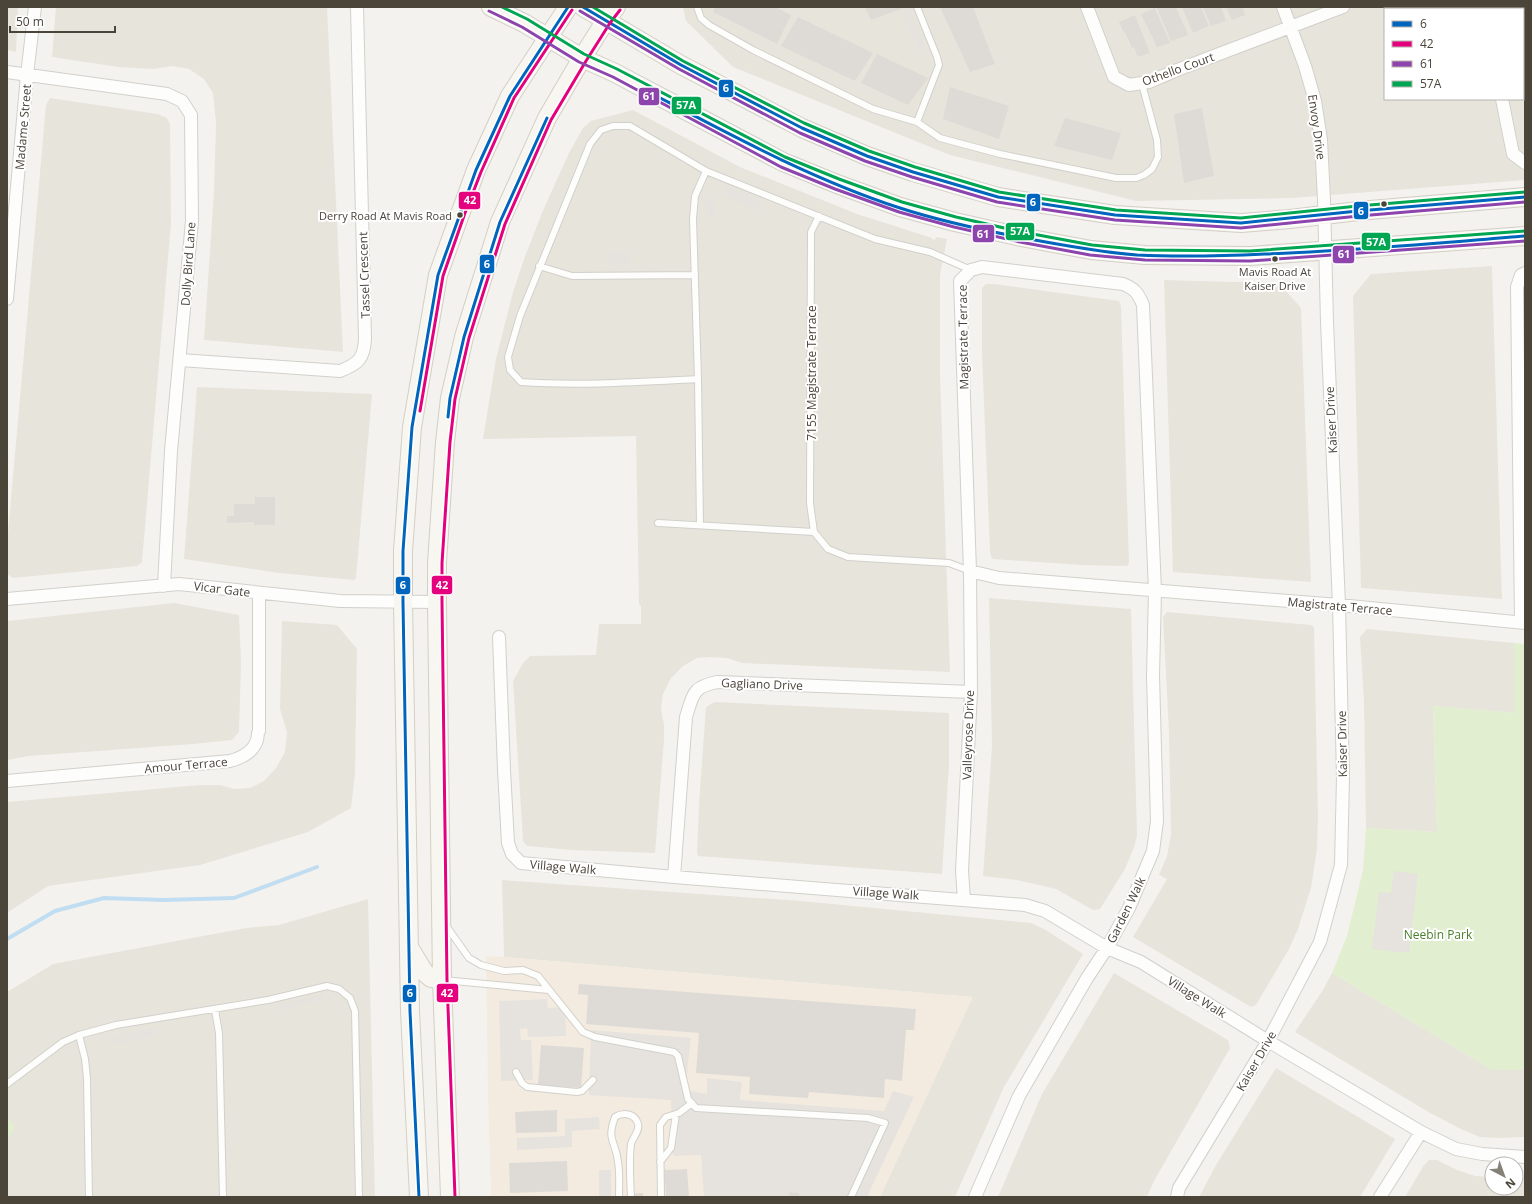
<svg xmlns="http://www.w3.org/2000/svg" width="1532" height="1204" font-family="'Open Sans',sans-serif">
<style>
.residential{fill:#e7e4dc;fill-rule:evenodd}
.commercial{fill:#f3ebdf}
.green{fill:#e1eecf}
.parking{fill:#e6e3df}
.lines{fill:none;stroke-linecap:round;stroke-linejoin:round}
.stream{stroke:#c0ddf1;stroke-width:4}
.building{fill:#dedbd6}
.service-casing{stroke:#d2d0cb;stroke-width:8}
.minor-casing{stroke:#d2d0cb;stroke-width:14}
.secondary-casing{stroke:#d3cfc5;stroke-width:20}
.service{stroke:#fdfdfc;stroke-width:6}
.minor{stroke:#fdfdfc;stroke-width:12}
.secondary{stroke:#f7f6f1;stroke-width:18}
.bus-1-casing{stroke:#fff;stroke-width:6}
.bus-2-casing{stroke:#fff;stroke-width:6}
.bus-3-casing{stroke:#fff;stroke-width:6}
.bus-4-casing{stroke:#fff;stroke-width:6}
.bus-1{stroke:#0065bd;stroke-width:3}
.bus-2{stroke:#e5007d;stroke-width:3}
.bus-3{stroke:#8e44ad;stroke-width:3}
.bus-4{stroke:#00a651;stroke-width:3}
.bus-dot{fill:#4b4439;stroke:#fff;stroke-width:1.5}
.labels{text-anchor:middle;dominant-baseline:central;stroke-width:4;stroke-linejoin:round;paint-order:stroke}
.bus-label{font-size:11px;fill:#4b4439;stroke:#fff;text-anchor:end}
.street-label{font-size:12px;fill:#4b4439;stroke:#fff}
.park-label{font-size:12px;fill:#4a7f2a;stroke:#fff}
.line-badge{stroke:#fff;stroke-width:1.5}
.badge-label{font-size:11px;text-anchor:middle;font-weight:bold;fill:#fff}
</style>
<rect width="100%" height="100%" fill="#f4f2ee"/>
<path class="residential" d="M7,7H18L16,52L7,50Z
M56,7H327L343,352L204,340L214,192L216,123L213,93L204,79L189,69L173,66L153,69L118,67L52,57Z
M683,7H1525V180L1292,198L1136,201L950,155L733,67L686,21ZM1385,9H1523V99H1385Z
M50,98L158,114L167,118L170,124L171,223L142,562L137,566L13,578L7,574V544L46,105Z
M633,110L740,167L857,214L932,238V239L935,240L936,237L947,239L940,275V373L950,672L742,663L727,658L710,657L697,658L683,666L671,678L663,694L661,709L664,725V740L655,853L572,850L527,846L523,841L513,681L523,663L530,656L596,655L599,624H641V606L639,604L636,436L483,439L496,359L513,292L524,259L544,208L569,153L583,128L591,121Z
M1492,266L1502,599L1361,588L1353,296L1371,274Z
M1164,280L1232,282H1278L1301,308L1311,582L1173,572Z
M986,284H994L1119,301L1121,306L1129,563L1127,566L1081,565L992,559L990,552L982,354V288Z
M197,387L372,394L356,578L354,580L279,573L184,559Z
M989,598L1131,609L1137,836L1134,847L1125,869L1100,909L1093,910L1056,889L1017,880L983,876L992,746Z
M174,603L239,615L241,663L239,732L232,740L193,744L29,756L7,760V621Z
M1167,612L1311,625L1314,627L1318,817L1317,849L1311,888L1298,929L1289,949L1256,1005L1251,1007L1133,937L1167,879L1159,875L1167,856L1171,834L1169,732L1163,617Z
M282,621L337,625L357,649L355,773L351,808L308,832L200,865L48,886L7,913V802L200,785H220L234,789L250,788L264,781L276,768L285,752L287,732L280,709Z
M1367,629L1514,643V713L1433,706L1437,832L1366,828L1364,702L1360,637Z
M715,702L949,713V766L942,874L698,856L697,852L699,804L706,707Z
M502,880L801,901L1031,923L1046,930L1083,954L1004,1087L955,1197H880L972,997L504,957Z
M368,899L375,1197H7V992L53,964L246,928L279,925Z
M1114,973L1228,1040L1230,1048L1154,1181L1147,1197H998L1042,1094Z
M1332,973L1492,1070H1525V1137L1497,1138L1480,1137L1461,1129L1430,1113L1295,1032L1323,990Z
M1276,1068L1395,1139L1360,1197H1199L1216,1165Z
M1429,1160H1437L1457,1170L1475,1176L1492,1177V1188H1516V1178L1525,1177V1197H1405L1424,1165Z"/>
<path class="commercial" d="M486,956L504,957L973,997L880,1197H491L488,1094Z"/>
<path class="green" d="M1514,643L1525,644V1070H1492L1332,973L1347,936L1363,870L1366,828L1437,832L1433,706L1514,713Z
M7,1117L14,1125L12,1133L7,1138Z"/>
<path class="parking" d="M900,7H909L926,49L918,52Z
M727,185L762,202L758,211L723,194Z
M716,198L717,215L706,216L705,199Z
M629,252L630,264L609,265L608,253Z
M1394,871L1418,874L1409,953L1372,949L1379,892L1391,893Z
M322,994L324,999L280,1011L278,1005Z
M547,999L548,1008L565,1007L566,1036L528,1037L527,1028L520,1029L521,1040H531L533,1080L501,1081L499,1001Z
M156,1027L158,1036L114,1044L112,1035Z
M591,1030L691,1038L685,1090L707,1094V1078L742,1082L740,1100L884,1111L893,1091L914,1097L867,1197H704L701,1155L673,1156L671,1100L589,1095Z
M599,1117L600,1129L572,1131V1147L517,1150V1138L565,1136V1119Z
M599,1170H611V1197H599Z"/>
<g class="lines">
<path class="stream" d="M7,939L55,911L104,898L163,900L234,898L317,867"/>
</g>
<path class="building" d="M715,7H775L791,15L777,44L713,12Z
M865,7H900L901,9L871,20Z
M940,7H973L995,64L970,72Z
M1160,7H1176L1188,35L1171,41L1157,8Z
M1182,7H1201L1209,26L1193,33Z
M1203,7H1221L1226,21L1211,26Z
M1226,7H1243L1245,15L1232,20Z
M1155,8L1170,43L1157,47L1141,14Z
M1135,15L1150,53L1138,57L1134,47L1132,48L1126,34L1123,31L1119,22Z
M798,17L873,53L855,81L781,46Z
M877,54L928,78L908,105L861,83Z
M950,87L1009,106L999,139L943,119Z
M1202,108L1214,176L1184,183L1174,114Z
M1065,118L1121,133L1112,160L1054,146Z
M255,497H275V525H254V522L227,523V516H234V504H255Z
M579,984L916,1009L914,1030H906L902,1081L885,1079L884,1098L809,1092L808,1098L749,1094L750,1077L696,1073L699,1033L586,1024L588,995L578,994Z
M541,1045L584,1048L581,1088L538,1085Z
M557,1110V1132L516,1133L515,1112Z
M567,1161L568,1191L510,1193L509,1163Z
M687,1169L689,1197H666L664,1170Z
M789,1192L799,1193V1197H789Z
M643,1193V1197H627V1194Z"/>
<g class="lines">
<g class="service-casing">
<path id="service" d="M697,7L701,18L709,25L753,50L873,109L917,122
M917,7L937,57L939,65L917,122L940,138L1000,154L1116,178H1136L1144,175L1152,169L1158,157L1157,140L1142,84
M819,216L811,232L810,503L814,532L828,549L848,557L949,563L970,571
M539,266L572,276L695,275
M698,379C639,382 580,386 521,382L510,370L508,357L520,316L590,144L601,130L613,126H630L706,171L875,239L930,252L971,270
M658,523L814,532
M700,525L698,379L693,219L695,196L706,171
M447,927L469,958L481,965L504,971L523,970L538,976L583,1032L595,1037L674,1052L678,1056L688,1099L696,1108L868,1118L885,1123L851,1197
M443,980L549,990
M215,1010L219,1033L223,1197
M79,1035L85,1059L87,1078L89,1197
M516,1072L522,1083L527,1087L577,1092L582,1091L593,1080
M7,1084L63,1042L79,1035L116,1025L268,1000L327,986L339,989L350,998L355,1011L359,1197
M660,1162L671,1148L676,1114
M619,1197C619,1186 620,1173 618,1162C616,1141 606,1141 615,1117C623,1112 635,1113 638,1124C640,1131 633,1137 631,1144C629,1161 630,1179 631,1197
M661,1197L660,1125L666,1117L679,1113L692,1103"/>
</g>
<g class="minor-casing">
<path id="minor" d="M1087,7L1114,77L1129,85L1149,82L1177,70L1343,7
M1484,7V9
M7,72L167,94L182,101L191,115L192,221L171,451L164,586
M1502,99L1513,154L1525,163
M7,299L27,75L35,7
M180,360L340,371C358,364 364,359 365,339L357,7
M970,571L999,578L1339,605L1525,623
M7,599L179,584L340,601L437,602
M1521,622L1517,287L1521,275L1525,273
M499,637L504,770L508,843L512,854L521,863L674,877L1025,905L1045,911L1107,948L1141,962L1268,1041L1421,1132L1456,1149L1482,1154L1525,1157
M7,781L230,761C241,758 253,753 257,740C258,737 257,734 259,731V594
M674,877L686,717C693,695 692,687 717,682L971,692
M964,899L962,871L971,692L970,571L960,281L971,270L982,267L1123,284C1135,289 1138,293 1143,305L1155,591L1153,676L1157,821L1153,851L1129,908L1107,948L1087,978L1019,1096L975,1197
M1177,1197L1179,1188L1268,1041L1320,942L1341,865L1343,777L1339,605L1327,322L1324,200L1321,140L1315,101L1305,66L1283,7
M1380,1197L1421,1132"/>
</g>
<g class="secondary-casing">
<path id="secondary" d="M491,7L524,23L582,58L615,73L783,162L837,184L900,207L955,222L1021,237L1091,250L1145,255L1250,256L1525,236
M583,7L681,65L802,128L867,156L913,172L998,197L1115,215L1241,223L1290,219L1358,211L1525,197
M410,949L424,972L431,978L442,980
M419,1197L410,1011L403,602V551L412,427L438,275L476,170L510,96L568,7
M450,1197L442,980L437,602V563L445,442L450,398L464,337L500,222L547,118L582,58L606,20L616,7"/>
</g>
<use href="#service" class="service"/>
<use href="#minor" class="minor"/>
<use href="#secondary" class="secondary"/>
<g class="bus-1-casing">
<path id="bus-1" d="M583,7L681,65L802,128L867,156L913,172L998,197L1115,215L1241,223L1358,211L1525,197
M647,91C729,134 811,179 900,208C940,221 982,230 1024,238C1061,245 1099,252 1137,255C1180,257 1223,256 1265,254C1352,251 1438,243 1525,236
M448,417L450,398L464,337L500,222L547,118
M419,1197L410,1011L403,602V551L412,427L438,275L476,170L510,96L568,7"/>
</g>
<g class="bus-2-casing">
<path id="bus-2" d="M420,411L443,276L465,213L481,172L514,98L572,10
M455,1197L447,980L442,602V563L450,442L455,399L469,338L505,224L551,120L586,61L610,23L620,10"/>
</g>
<g class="bus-3-casing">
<path id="bus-3" d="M489,11L522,27L579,62L613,77L781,167L835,189L899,212L954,227L1020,242L1090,255L1145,260L1250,261L1525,241
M580,11L679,69L800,133L865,161L912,177L997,202L1115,220L1241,228L1359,216L1525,202"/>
</g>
<g class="bus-4-casing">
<path id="bus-4" d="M502,7L527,19L584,54L617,69L785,157L839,179L902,202L956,217L1022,232L1092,245L1145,250L1250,251L1525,231
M593,7L683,61L804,123L869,151L915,167L999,192L1116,210L1241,218L1358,206L1525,192"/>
</g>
<use href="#bus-1" class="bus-1"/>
<use href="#bus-2" class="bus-2"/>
<use href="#bus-3" class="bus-3"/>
<use href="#bus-4" class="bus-4"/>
</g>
<g class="bus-dot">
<circle cx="1384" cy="204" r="3.5"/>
<circle cx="460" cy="215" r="3.5"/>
<circle cx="1275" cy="259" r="3.5"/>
</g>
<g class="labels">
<g class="bus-label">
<text x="452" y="215">Derry Road At Mavis Road</text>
<text x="1275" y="271" text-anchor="middle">Mavis Road At<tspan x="1275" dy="14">Kaiser Drive</tspan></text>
</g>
<g class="street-label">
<text transform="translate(1178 69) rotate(-20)">Othello Court</text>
<text transform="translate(23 127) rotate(-85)">Madame Street</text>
<text transform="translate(1317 127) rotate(82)">Envoy Drive</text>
<text transform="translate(188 264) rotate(-86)">Dolly Bird Lane</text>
<text transform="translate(364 275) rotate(-92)">Tassel Crescent</text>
<text transform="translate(963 337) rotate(-91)">Magistrate Terrace</text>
<text transform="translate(811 373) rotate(-90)">7155 Magistrate Terrace</text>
<text transform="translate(1331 420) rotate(-93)">Kaiser Drive</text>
<text transform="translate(222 589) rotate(7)">Vicar Gate</text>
<text transform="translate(1340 606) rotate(5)">Magistrate Terrace</text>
<text transform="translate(762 684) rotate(2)">Gagliano Drive</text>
<text transform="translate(968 735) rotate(-88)">Valleyrose Drive</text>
<text transform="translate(1342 744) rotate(-91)">Kaiser Drive</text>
<text transform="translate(186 765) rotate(-5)">Amour Terrace</text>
<text transform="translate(563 867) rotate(5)">Village Walk</text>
<text transform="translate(886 893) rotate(4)">Village Walk</text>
<text transform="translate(1126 910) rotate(-64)">Garden Walk</text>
<text transform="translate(1197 997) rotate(32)">Village Walk</text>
<text transform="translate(1256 1061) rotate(-60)">Kaiser Drive</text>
</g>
<g class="park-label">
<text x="1438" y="934">Neebin Park</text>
</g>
</g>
<g class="line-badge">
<rect x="718" y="79" width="16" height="19" rx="4" fill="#0065bd"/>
<rect x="638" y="87" width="22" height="19" rx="4" fill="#8e44ad"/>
<rect x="671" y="96" width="31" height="19" rx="4" fill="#00a651"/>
<rect x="458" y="191" width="23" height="19" rx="4" fill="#e5007d"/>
<rect x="1026" y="193" width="15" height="19" rx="4" fill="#0065bd"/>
<rect x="1353" y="201" width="16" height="19" rx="4" fill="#0065bd"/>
<rect x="1005" y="222" width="30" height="19" rx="4" fill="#00a651"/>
<rect x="972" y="224" width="23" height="19" rx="4" fill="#8e44ad"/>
<rect x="1361" y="232" width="30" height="19" rx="4" fill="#00a651"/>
<rect x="1332" y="245" width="23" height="19" rx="4" fill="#8e44ad"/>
<rect x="479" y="254" width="16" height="20" rx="4" fill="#0065bd"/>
<rect x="431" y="575" width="22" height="20" rx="4" fill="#e5007d"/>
<rect x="395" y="576" width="16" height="19" rx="4" fill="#0065bd"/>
<rect x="436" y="983" width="23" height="20" rx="4" fill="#e5007d"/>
<rect x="402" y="984" width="15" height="19" rx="4" fill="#0065bd"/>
</g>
<g class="badge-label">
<text x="726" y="92">6</text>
<text x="649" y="100">61</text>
<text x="686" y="109">57A</text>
<text x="470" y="204">42</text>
<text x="1033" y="206">6</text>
<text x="1361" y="215">6</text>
<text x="1020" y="235">57A</text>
<text x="983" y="238">61</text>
<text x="1376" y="246">57A</text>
<text x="1344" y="258">61</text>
<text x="487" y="268">6</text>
<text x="442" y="589">42</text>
<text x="403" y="589">6</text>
<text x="447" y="997">42</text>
<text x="410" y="997">6</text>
</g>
<rect width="1532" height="1204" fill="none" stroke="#4b4439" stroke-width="16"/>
<rect x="1384" y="8" width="140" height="92" fill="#ffffff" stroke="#b7b4b0"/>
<rect x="1392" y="21" width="20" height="6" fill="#0065bd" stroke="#b7b4b0"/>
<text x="1420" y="28" font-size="12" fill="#4b4439">6</text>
<rect x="1392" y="41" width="20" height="6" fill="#e5007d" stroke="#b7b4b0"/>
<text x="1420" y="48" font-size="12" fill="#4b4439">42</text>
<rect x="1392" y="61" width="20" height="6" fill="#8e44ad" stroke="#b7b4b0"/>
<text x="1420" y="68" font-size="12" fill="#4b4439">61</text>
<rect x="1392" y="81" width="20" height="6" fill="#00a651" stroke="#b7b4b0"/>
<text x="1420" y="88" font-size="12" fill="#4b4439">57A</text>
<g transform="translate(1504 1176) rotate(139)"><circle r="19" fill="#ffffff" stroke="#b7b4b0"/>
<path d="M0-3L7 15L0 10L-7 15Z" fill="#868178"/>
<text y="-6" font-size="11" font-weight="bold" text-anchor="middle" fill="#4b4439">N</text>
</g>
<path d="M10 26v6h105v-6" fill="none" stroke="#4b4439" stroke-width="2"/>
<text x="16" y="26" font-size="12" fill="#4b4439" stroke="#ffffff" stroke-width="3" paint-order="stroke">50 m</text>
</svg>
